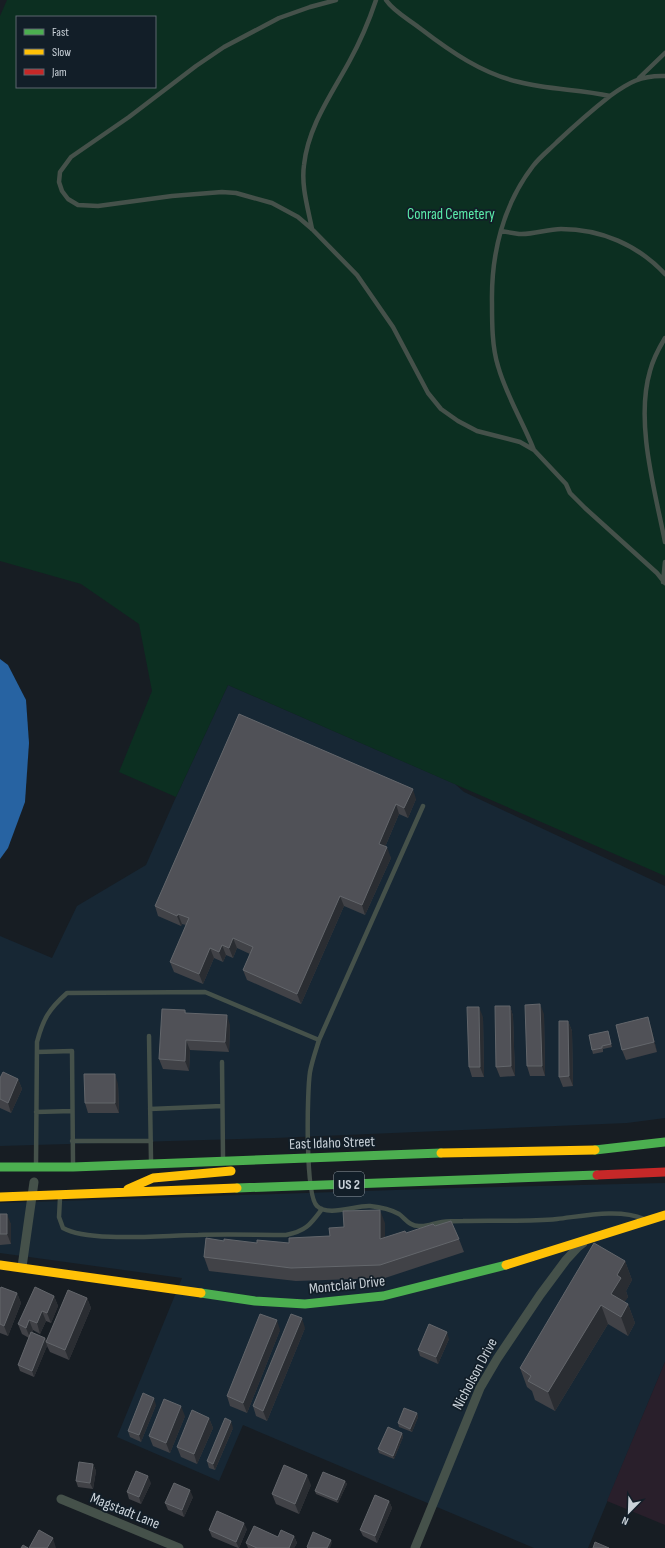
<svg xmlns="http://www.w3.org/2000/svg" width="665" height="1548" font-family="'Sofia Sans Condensed',sans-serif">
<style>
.built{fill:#172734}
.industrial{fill:#291f2b}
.green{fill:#0c2f21;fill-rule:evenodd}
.water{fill:#2763a2}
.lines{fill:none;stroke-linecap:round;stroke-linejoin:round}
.lane{stroke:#45514a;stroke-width:4.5}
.street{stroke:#45514a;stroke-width:9}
.fast{stroke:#4caf50;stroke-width:9}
.slow{stroke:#ffc107;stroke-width:9}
.jam{stroke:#c62828;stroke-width:9}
.wall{fill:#414247}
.shaded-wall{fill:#2a2d32}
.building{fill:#505157;stroke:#63666b}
.labels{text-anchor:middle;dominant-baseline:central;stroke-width:3.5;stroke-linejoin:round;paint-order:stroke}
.shield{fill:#121e28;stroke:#939ca4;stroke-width:1}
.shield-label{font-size:14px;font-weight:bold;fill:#cad2d9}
.park-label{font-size:15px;fill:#5bedac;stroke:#121e28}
.street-label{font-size:15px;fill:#cad2d9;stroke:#121e28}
</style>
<rect width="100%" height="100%" fill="#171d23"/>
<path class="built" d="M228,685L455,784L464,792L665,886V1118L627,1123L275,1138L0,1146V936L52,958L77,906L146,865L176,797Z
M665,1183V1362L588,1548H534L243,1425L219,1481L117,1437L182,1278L0,1253V1203L455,1188Z"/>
<path class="industrial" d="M665,1362V1525L607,1501Z"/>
<path class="green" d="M7,0H665V876L228,685L176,797L119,772L152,691L139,624L81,584L0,561V16ZM17,17H155V87H17Z"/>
<path class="water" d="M0,659L8,665L26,700L29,743L25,802L8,848L0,859Z"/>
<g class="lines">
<path class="lane" d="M336,0L310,7L279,18L224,47L196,66L129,117L71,157L60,172L59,182L62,191L68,199L78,205L98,206L172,196L222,192L236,193L272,203L298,217L312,229L357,275L393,327L428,393L441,409L458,421L477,431L520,442L534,450L566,484L570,493L585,508L657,573L665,583
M386,0C394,12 410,20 421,29C451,52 483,74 519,82C549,90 580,89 610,96C628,83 641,75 665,76
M639,78L665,53
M312,229C308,208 301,186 304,165C308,127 331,95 349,62C360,42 369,21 376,0
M501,231C507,232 513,233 519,234C533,235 547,229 561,229C601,229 638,245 665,274
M665,338C659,348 653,359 650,371C635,422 655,491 665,542
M534,450C523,422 506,395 498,366C492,347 492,323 492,303C491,254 503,205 533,166C540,157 549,150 557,142C574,126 591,111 610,96
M663,582L665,562
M423,806L319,1040C316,1050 312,1061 310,1072C307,1091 305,1195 317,1206C328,1217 356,1205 370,1206C380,1207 390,1209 399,1214C406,1219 409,1226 419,1226C427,1227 434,1223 442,1222C449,1221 457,1221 463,1221C495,1220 526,1222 557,1219C583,1216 619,1208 644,1219
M149,1036L151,1160
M37,1052L72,1051L73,1163
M222,1062L223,1157
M150,1109L222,1106
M36,1112L72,1111
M72,1141H151
M36,1164L37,1042C43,1019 49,1009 67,993L205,992L319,1040
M60,1198L59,1217L63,1228C89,1243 165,1235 198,1235C227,1234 257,1235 286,1235C306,1231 310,1225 322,1209"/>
<path class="street" d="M22,1267L34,1182
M61,1499L179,1548
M415,1548L480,1388L497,1359L540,1295L566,1260L578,1247L583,1243"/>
<path class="fast" d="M595,1150L665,1142
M0,1167H73L441,1153
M237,1188L597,1175
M201,1293L255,1301L305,1304L383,1296L506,1265"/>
<path class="slow" d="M441,1153L595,1150
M128,1189L153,1178L231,1171
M0,1197L237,1188
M0,1265L201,1293
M506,1265L665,1215"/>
<path class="jam" d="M597,1175L665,1172"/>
</g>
<path class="wall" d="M239,714L416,799L408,818L399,814L385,847L391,858L365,915L344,906L301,1004L247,980L243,970L250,954L237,948L233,958L226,955L223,962L214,958L203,984L174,972L170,962L186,925L182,924L181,926L158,916L155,906Z
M510,1006L513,1016L515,1076L500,1077L496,1067Z
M185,1010L186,1013L230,1025L229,1052L190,1050L189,1071L163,1069L159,1059Z
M544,1014L545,1076H530L527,1066Z
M483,1017L484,1077H472L469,1067Z
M568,1021L572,1031L573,1086L563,1087L559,1077Z
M651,1027L657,1052L626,1060L622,1050Z
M608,1031L612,1047L603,1049V1052L593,1054L592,1050Z
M0,1078L18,1079L22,1089L11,1113L0,1108Z
M118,1084L119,1113H88L85,1103Z
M0,1214L11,1224V1244L0,1245Z
M385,1223V1238L406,1233L435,1226L459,1239L464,1252L385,1278L296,1281L209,1271L204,1257L224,1241L257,1243H289L330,1236L344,1227Z
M625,1261L632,1280L626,1291L628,1297L624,1302L628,1304L635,1323L628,1336L608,1324L555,1411L535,1400L532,1391L527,1387L520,1368Z
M0,1289L17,1293L21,1303L8,1336L0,1333Z
M54,1296L58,1306L51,1323L46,1321L40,1334L33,1330L32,1333L45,1338L46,1341L87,1298L91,1308L69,1360L50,1352L47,1346L34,1377L20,1371L18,1365L29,1338L22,1334L18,1324Z
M305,1328L267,1421L256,1416L253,1406Z
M280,1330L247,1413L230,1406L227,1396Z
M449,1339L438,1364L420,1356L418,1350Z
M156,1405L141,1442L130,1437L128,1431Z
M417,1413L418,1417L412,1432L399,1427L398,1423Z
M185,1416L170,1453L153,1446L149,1436Z
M209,1418L213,1428L197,1464L181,1457L177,1447Z
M233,1428L215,1470L209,1468L207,1461Z
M402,1433L403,1437L394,1459L379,1453L378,1449Z
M93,1464L96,1471L93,1489L78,1487L76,1481Z
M345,1481L347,1484L338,1503L316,1494L315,1491Z
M151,1483L141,1504L129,1499L127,1492Z
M311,1485L299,1514L276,1504L272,1494Z
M193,1497L184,1517L168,1510L165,1503Z
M389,1501L392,1508L377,1543L363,1536L360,1530Z
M247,1529L239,1548H238L212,1537L209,1530Z
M294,1536L297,1543L294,1548H248L246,1543L278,1537Z"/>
<path class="shaded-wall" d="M413,789L416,799L408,818L404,808Z
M396,804L399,814L382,854L379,844Z
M387,847L391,858L365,915L362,905Z
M340,896L344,906L301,1004L297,994Z
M178,914L182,924L181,926L177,916Z
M233,938L237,948L233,958L229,948Z
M222,945L226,955L223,962L219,952Z
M210,948L214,958L203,984L199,974Z
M540,1004L544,1014L545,1076L542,1066Z
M510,1006L513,1016L515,1076L511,1066Z
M479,1007L483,1017L484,1077L480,1067Z
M227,1015L230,1025L229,1052L225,1042Z
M648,1017L651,1027L657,1052L654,1042Z
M568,1021L572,1031L573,1086L569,1076Z
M186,1040L190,1050L189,1071L185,1061Z
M115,1074L118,1084L119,1113L115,1103Z
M18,1079L22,1089L11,1113L8,1103Z
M380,1210L385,1223V1253L380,1239Z
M7,1214L11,1224V1244L7,1234Z
M625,1261L632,1280L626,1291L628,1297L618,1313L611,1294L617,1275Z
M17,1293L21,1303L8,1336L4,1326Z
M54,1296L58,1306L51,1323L47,1313Z
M87,1298L91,1308L69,1360L65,1350Z
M628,1304L635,1323L628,1336L621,1317Z
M601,1305L608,1324L555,1411L548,1392Z
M42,1311L46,1321L40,1334L37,1323Z
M302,1318L305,1328L267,1421L263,1411Z
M29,1320L33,1330L30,1338L26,1328Z
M277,1320L280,1330L247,1413L243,1403Z
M447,1332L449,1339L438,1364L436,1357Z
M45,1338L47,1346L34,1377L32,1371Z
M154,1398L156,1405L141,1442L139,1435Z
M181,1406L185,1416L170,1453L166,1443Z
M417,1413L418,1417L412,1432L410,1429Z
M209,1418L213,1428L197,1464L194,1454Z
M231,1421L233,1428L215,1470L213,1464Z
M402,1433L403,1437L394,1459L393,1456Z
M93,1464L96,1471L93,1489L90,1483Z
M307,1475L311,1485L299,1514L295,1504Z
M148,1476L151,1483L141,1504L139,1497Z
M345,1481L347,1484L338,1503L337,1500Z
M190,1490L193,1497L184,1517L182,1510Z
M389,1501L392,1508L377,1543L375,1536Z
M244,1523L247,1529L239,1548L236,1542Z
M294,1536L297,1543L294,1548H289Z
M53,1538L56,1548H47Z
M331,1540L332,1543L330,1548H327Z"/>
<path class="building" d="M239,714L413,789L404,808L396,804L379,844L387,847L362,905L340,896L297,994L243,970L253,947L233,938L229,948L222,945L219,952L210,948L199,974L170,962L189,918L178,914L177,916L155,906Z
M540,1004L542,1066H527L525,1005Z
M495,1006H510L511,1066L496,1067Z
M467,1007H479L480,1067H469Z
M162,1009L185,1010V1013L227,1015L225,1042L186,1040L185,1061L159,1059Z
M648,1017L654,1042L622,1050L616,1025Z
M559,1021H568L569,1076L559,1077Z
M608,1031L611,1044L602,1046V1048L592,1050L589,1035Z
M3,1072L18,1079L8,1103L0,1099V1078Z
M84,1074H115V1103H85Z
M380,1210V1239L405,1231L406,1233L433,1224L435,1226L451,1221L459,1239L380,1265L291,1268L204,1257L206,1238L224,1241V1239L257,1243V1240L289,1243V1238L330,1236L329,1228L344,1227L343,1211Z
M0,1214H7V1234H0Z
M594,1243L625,1261L617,1275L621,1278L611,1294L628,1304L621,1317L601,1305L548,1392L528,1381L531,1376L520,1368Z
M1,1287L17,1293L4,1326L0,1324V1289Z
M35,1287L54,1296L47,1313L42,1311L37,1323L29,1320L26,1328L18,1324Z
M68,1290L87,1298L65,1350L46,1342Z
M260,1314L277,1320L243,1403L227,1396Z
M291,1314L302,1318L263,1411L253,1406Z
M429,1324L447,1332L436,1357L418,1350Z
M31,1332L45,1338L32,1371L18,1365Z
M143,1393L154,1398L139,1435L128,1431Z
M164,1399L181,1406L166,1443L149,1436Z
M404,1408L417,1413L410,1429L398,1423Z
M192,1410L209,1418L194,1454L177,1447Z
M225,1418L231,1421L213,1464L207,1461Z
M388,1427L402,1433L393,1456L378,1449Z
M79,1462L93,1464L90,1483L76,1481Z
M284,1465L307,1475L295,1504L272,1494Z
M136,1471L148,1476L139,1497L127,1492Z
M323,1472L345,1481L337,1500L315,1491Z
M174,1483L190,1490L182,1510L165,1503Z
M375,1495L389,1501L375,1536L360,1530Z
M217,1511L244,1523L236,1542L209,1530Z
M254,1526L278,1537L281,1530L294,1536L289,1548H257L246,1543Z
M39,1530L53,1538L47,1548H29Z
M313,1532L331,1540L327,1548H308L307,1547Z
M595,1542L609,1548H593Z
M23,1545L28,1548H21Z"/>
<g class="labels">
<rect class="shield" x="334" y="1172" width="30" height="24" rx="3"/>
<g class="shield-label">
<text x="349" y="1184">US 2</text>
</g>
<g class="park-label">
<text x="451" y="214">Conrad Cemetery</text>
</g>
<g class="street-label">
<text transform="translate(332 1143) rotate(-2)">East Idaho Street</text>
<text transform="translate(347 1285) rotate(-6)">Montclair Drive</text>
<text transform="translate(475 1374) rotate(-62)">Nicholson Drive</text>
<text transform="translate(125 1511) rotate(22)">Magstadt Lane</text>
</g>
</g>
<rect x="16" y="16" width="140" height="72" fill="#121e28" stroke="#5c666f"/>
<rect x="24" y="29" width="20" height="6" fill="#4caf50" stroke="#5c666f"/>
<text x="52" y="36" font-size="12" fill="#cad2d9">Fast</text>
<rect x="24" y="49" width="20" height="6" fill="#ffc107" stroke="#5c666f"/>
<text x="52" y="56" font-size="12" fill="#cad2d9">Slow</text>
<rect x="24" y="69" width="20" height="6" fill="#c62828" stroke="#5c666f"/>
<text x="52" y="76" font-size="12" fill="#cad2d9">Jam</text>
<g transform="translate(629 1512) rotate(203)" stroke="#121e28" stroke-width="3" paint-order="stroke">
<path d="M0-3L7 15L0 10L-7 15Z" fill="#cad2d9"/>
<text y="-6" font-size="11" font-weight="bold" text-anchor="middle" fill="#cad2d9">N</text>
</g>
</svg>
